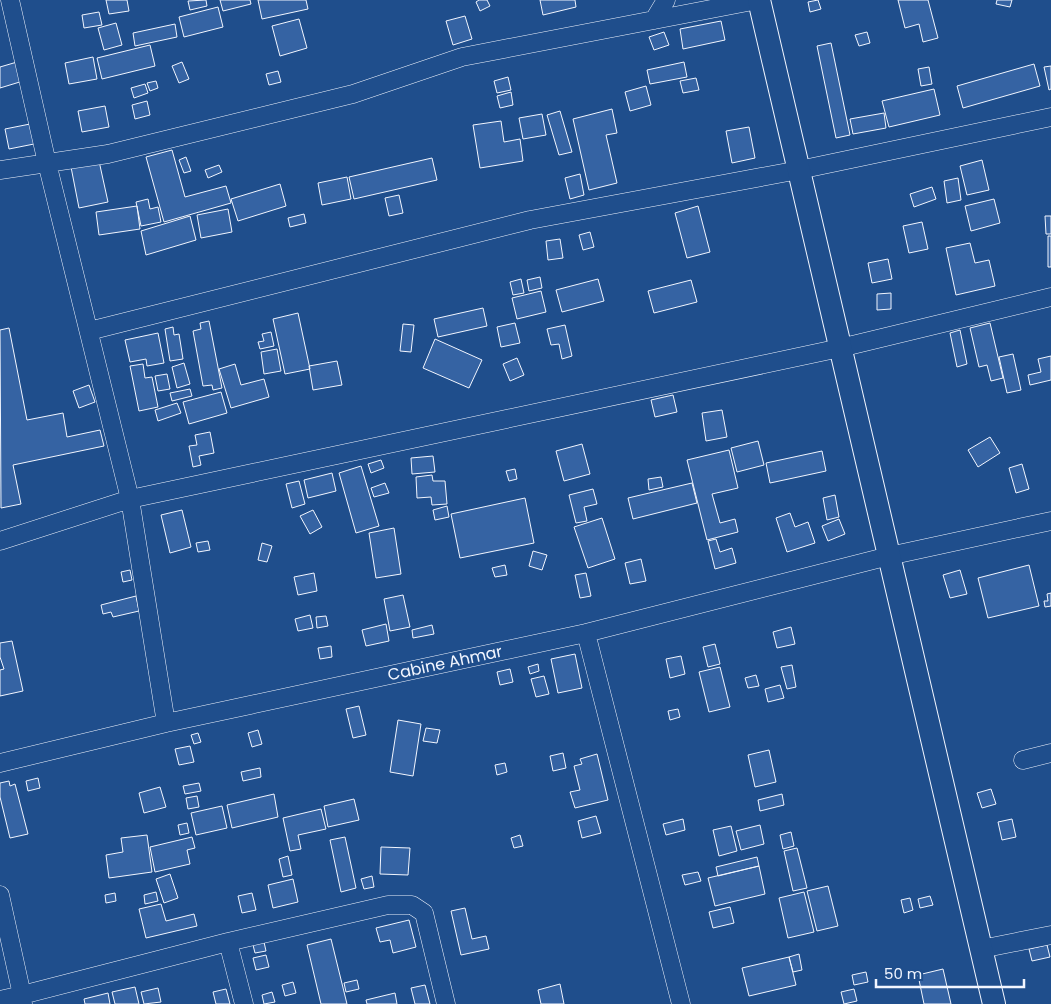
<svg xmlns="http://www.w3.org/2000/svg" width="1051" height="1004" font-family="Poppins,sans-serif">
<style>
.building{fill:#3563a3;stroke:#f2f6ff}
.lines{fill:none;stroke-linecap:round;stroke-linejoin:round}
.minor-casing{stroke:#f2f6ff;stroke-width:19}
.tertiary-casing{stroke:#f2f6ff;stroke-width:24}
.minor{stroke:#1f4e8c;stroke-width:18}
.tertiary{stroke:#1f4e8c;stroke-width:22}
.labels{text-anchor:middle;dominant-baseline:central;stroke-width:4;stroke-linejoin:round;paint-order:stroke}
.street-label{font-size:16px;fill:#f2f6ff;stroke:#1f4e8c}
</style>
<rect width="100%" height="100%" fill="#1f4e8c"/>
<path class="building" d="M106,0H127L129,11L109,14Z
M206,0L207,6L190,10L188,1Z
M220,0H250L251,4L223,11Z
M258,0H306L308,9L262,19Z
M479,0H487L490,6L480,11L476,2Z
M540,0H575L576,7L543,15Z
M818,0L821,9L810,12L808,2Z
M898,0H928L938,38L923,42L919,24L905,28Z
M997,0H1012L1010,7L996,4Z
M218,7L223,27L184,37L179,17Z
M99,12L102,25L84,28L82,15Z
M465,16L472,39L453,45L446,21Z
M299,19L307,48L280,56L272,26Z
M721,21L725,40L683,49L680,29Z
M116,23L122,45L104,50L98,28Z
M175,24L177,37L135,46L133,33Z
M664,32L669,45L654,50L649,37Z
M867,32L870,43L859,46L855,35Z
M831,43L850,135L836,138L817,46Z
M150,45L155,66L102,79L97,58Z
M93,57L97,79L69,84L65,63Z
M17,62L23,81L0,88V67Z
M182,62L189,79L179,83L172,66Z
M684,62L687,77L650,84L647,70Z
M1034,64L1040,86L963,108L957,86Z
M1051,66V89L1049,90L1044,67Z
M929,67L932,84L921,86L918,69Z
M278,71L281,82L269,85L266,74Z
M508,77L511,90L497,93L494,81Z
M696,78L699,90L683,93L680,81Z
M156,81L158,88L150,91L147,83Z
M145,84L148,93L134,98L131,88Z
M646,86L651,105L630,111L625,92Z
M934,89L940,115L889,127L882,101Z
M511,92L513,105L500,108L497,96Z
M147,101L150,115L135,119L132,105Z
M105,106L109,127L82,132L78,111Z
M612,109L617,133L606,135L617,183L589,190L573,119Z
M560,111L572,152L559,155L547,115Z
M884,113L886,128L853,134L850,119Z
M542,114L546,135L523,139L519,118Z
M501,121L504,142L520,139L523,161L480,168L473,125Z
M30,124L34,144L9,149L5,129Z
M749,127L755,158L732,163L726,131Z
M172,150L185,197L226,186L231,203L164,222L146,157Z
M186,157L191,171L184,173L179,160Z
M432,158L437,180L354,199L349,177Z
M982,160L989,190L967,195L960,166Z
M99,161L108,202L79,208L71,167Z
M219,165L222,172L208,178L205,170Z
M580,174L584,195L570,199L565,178Z
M347,177L351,199L322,205L318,183Z
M958,178L961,200L947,203L944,181Z
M280,184L286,206L238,221L231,199Z
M932,187L936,199L914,207L910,194Z
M399,195L403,213L389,216L385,198Z
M148,199L150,209L158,207L161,222L141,226L136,202Z
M994,199L1000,223L971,231L965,206Z
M137,206L140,229L99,235L96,212Z
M698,206L710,252L687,258L675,213Z
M228,209L232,232L201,238L197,215Z
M304,214L306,223L290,227L288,218Z
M190,216L196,240L146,255L141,231Z
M1045,216H1051V234H1046Z
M922,222L928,249L909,253L903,226Z
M590,232L594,247L583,250L579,235Z
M1048,236H1051V267H1048Z
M560,239L563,258L548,260L546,241Z
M970,243L975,263L989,260L995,286L956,295L946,248Z
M888,259L892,279L872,283L868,263Z
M540,277L542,288L529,291L527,280Z
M521,279L524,293L513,295L510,282Z
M598,279L604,301L562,312L556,290Z
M691,280L697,302L654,313L648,291Z
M541,291L546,312L517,319L512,298Z
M891,293V309L877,310V294Z
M483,308L487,326L438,337L434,319Z
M298,313L310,369L285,374L273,319Z
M209,321L222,388L213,390L212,385L203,386L193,331L201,329L200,323Z
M515,323L520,343L501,347L497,327Z
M990,323L1003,378L991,381L987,365L979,367L970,328Z
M403,324L414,325L411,352L400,351Z
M565,325L572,356L562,359L559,344L551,345L547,329Z
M173,327L174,335L179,334L183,359L170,361L165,329Z
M9,328L27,420L63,413L67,437L100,430L104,446L13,465L21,504L1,508L0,330Z
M960,330L967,364L957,367L950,333Z
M271,332L274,346L260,349L258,342L264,341L262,334Z
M158,333L164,363L147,366L146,359L130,362L125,340Z
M435,339L482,360L469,388L423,368Z
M277,349L281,371L264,374L261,352Z
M1013,354L1021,390L1007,393L999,357Z
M1051,356V380L1030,385L1028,375L1041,372L1038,359Z
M517,358L524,375L510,381L503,364Z
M337,361L342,385L313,390L309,366Z
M184,363L190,384L177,388L172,367Z
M143,364L145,378L152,377L158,407L139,411L130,366Z
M235,364L241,385L264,379L269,397L231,408L219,369Z
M167,374L170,389L158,391L155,376Z
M89,385L95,402L79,408L73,391Z
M190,389L192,396L172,401L170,393Z
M221,392L227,413L189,424L183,402Z
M673,395L677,412L655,417L651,400Z
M177,403L181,413L158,421L155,410Z
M722,410L727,437L706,441L702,413Z
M210,432L214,453L199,456L201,465L193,467L189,446L197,445L195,435Z
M990,437L1000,453L978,467L968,450Z
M758,441L764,465L737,472L731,448Z
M582,444L590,474L564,481L556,451Z
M729,450L738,488L712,494L720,523L735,519L738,532L707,540L687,460Z
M822,451L826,471L770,483L766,463Z
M433,456L435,472L412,474L411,458Z
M381,460L384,468L371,473L368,464Z
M1022,464L1029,489L1016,493L1009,468Z
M361,466L379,526L356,533L339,473Z
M515,469L517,479L509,481L506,471Z
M332,473L336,491L308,498L304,480Z
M432,475L433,481H445L447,504L432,505L431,497L417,498L416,477Z
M661,477L663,487L649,490L648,479Z
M299,481L305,504L292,508L286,484Z
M385,483L389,493L374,497L371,488Z
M692,483L697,503L633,519L628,498Z
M593,489L597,504L584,507L587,521L576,523L569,495Z
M835,495L839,517L827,520L823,498Z
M525,498L534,543L460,558L451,514Z
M447,506L449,517L435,520L433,510Z
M182,510L191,547L170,553L161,515Z
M313,510L322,527L310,534L300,516Z
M790,513L795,527L808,522L815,543L787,552L776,518Z
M602,518L615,559L588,568L574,527Z
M839,519L845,534L828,541L822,526Z
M394,528L401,574L376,578L369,533Z
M716,539L720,552L732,548L736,563L715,569L708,541Z
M208,541L210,550L198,552L196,543Z
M262,543L272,546L267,562L258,560Z
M533,551L547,555L542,570L529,566Z
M641,559L646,581L630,584L625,563Z
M505,565L507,575L495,577L492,568Z
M1029,565L1039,606L988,618L978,578Z
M130,570L132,580L123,582L121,572Z
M960,570L967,594L950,598L943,575Z
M314,573L317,591L298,595L294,577Z
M586,573L591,596L580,598L575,575Z
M1051,593V606L1045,607L1044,601H1048L1047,594Z
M403,595L410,627L390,631L384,599Z
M136,596L139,611L113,617L111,612L103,614L101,605Z
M310,615L313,628L298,631L295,619Z
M326,616L328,626L317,628L316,617Z
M386,624L389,641L366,646L362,630Z
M432,625L434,634L413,638L412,630Z
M791,627L795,644L777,648L773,632Z
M12,641L23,691L0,696V670L4,669L0,657V643Z
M715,644L720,664L708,667L703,647Z
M331,646L332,657L320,659L318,648Z
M575,654L582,688L558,693L551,659Z
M681,656L685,674L670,678L666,659Z
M538,664L539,671L530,674L528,667Z
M792,665L796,687L787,689L781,667Z
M720,667L730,707L709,712L699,672Z
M510,669L513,682L500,685L497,672Z
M756,675L759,686L748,688L745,678Z
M544,676L549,694L536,697L531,679Z
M780,685L784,698L768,702L765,689Z
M359,706L366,735L353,738L346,709Z
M678,709L680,717L670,720L668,711Z
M398,720L421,724L413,776L390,772Z
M426,728L440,730L437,743L423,741Z
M258,730L262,744L252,747L248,733Z
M198,733L201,742L194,744L191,735Z
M190,746L194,762L179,765L175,749Z
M769,750L776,782L755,787L748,755Z
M563,753L566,768L553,771L550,756Z
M597,754L608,800L575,808L570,792L580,790L574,766L582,764L580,759Z
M505,763L507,772L497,775L495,765Z
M260,768L261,777L243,781L241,772Z
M38,778L40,788L28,791L26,781Z
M9,781L10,786L15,784L28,834L10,838L0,797V783Z
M199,783L201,791L185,794L183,786Z
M160,787L166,807L144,813L139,793Z
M991,789L996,804L982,808L977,793Z
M274,794L278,817L232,828L227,805Z
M782,794L784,805L760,811L758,800Z
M197,796L199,807L188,809L186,798Z
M354,799L359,820L328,827L324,806Z
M222,806L227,828L196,835L191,813Z
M321,809L326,829L298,835L301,849L290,851L283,818Z
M596,816L601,833L582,838L578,821Z
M683,819L685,830L666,835L663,824Z
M1012,819L1016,837L1002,840L998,822Z
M187,823L189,833L180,835L178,825Z
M760,825L764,844L741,850L736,831Z
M731,826L737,851L719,856L713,830Z
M791,832L794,846L783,849L780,835Z
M147,835L152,872L109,878L106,855L123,852L121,838Z
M520,835L523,846L514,848L511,838Z
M192,837L195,848L187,850L190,864L155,872L150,847Z
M345,837L356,888L341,892L330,840Z
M381,847L410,848L408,875L380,874Z
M797,848L807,888L793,891L784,851Z
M288,856L292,875L283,877L279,859Z
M757,857L759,866L718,876L716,867Z
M759,866L765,894L715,906L708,878Z
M698,872L701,881L685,885L682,875Z
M170,874L178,898L164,903L156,879Z
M372,876L374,887L364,889L361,879Z
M293,879L298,902L273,908L268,885Z
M828,886L838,926L817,931L807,891Z
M156,892L158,901L145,904L144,895Z
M804,892L814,932L788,938L779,898Z
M115,893L116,901L106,903L105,895Z
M252,893L256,910L242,913L238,896Z
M930,896L933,905L920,908L918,899Z
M910,898L913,910L904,913L901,900Z
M161,904L166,921L194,914L197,926L146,938L139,909Z
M730,907L734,923L713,928L709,912Z
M465,908L472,939L486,936L489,949L461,955L451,911Z
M409,920L416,947L393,953L390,940L380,942L376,928Z
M331,939L347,1004H321L307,945Z
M264,942L266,951L255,953L253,945Z
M1047,945L1050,957L1032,961L1029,949Z
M799,954L802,970L793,972L789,957Z
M266,955L269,967L256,970L253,958Z
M789,957L796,985L749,996L742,968Z
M943,969L951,1004H924L918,975Z
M866,972L868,982L854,985L852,975Z
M357,980L359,989L346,992L344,983Z
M293,982L296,993L285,996L282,985Z
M560,984L564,1004H541L538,990Z
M425,985L430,1004H415L411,988Z
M135,987L139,1004H115L112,992Z
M158,988L161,1002L144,1004L141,992Z
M226,989L230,1004H216L213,992Z
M854,989L857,1001L844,1004L841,992Z
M272,992L275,1002L264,1004L262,995Z
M108,993L110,1004H85L84,999Z
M395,993L397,1004H367L366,1000Z"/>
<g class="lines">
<g class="minor-casing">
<path id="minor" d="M10,0L47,163L130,499L166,723
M654,20L666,0
M0,170L108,154L353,94L462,57L758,0
M89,331L530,220L799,170L1051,117
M0,541L130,499L840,348L1051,297
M586,633L681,1004
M1023,760L1051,753
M0,763L166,723L586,633L889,556L1051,521
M0,895L22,995L228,942L244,1004
M228,942L388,905H412L424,913L446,1004
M981,949L1051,935
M0,1000L22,995L23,1004"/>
</g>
<g class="tertiary-casing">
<path id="tertiary" d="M759,0L994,1004"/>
</g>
<use href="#minor" class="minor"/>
<use href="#tertiary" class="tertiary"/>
</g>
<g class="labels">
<g class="street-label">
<text transform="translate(445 663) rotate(-12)">Cabine Ahmar</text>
</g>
</g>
<path d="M876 979v8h148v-8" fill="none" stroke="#f2f6ff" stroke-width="2.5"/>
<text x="884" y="979" font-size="15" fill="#f2f6ff" stroke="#1f4e8c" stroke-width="4" paint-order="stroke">50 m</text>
</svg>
